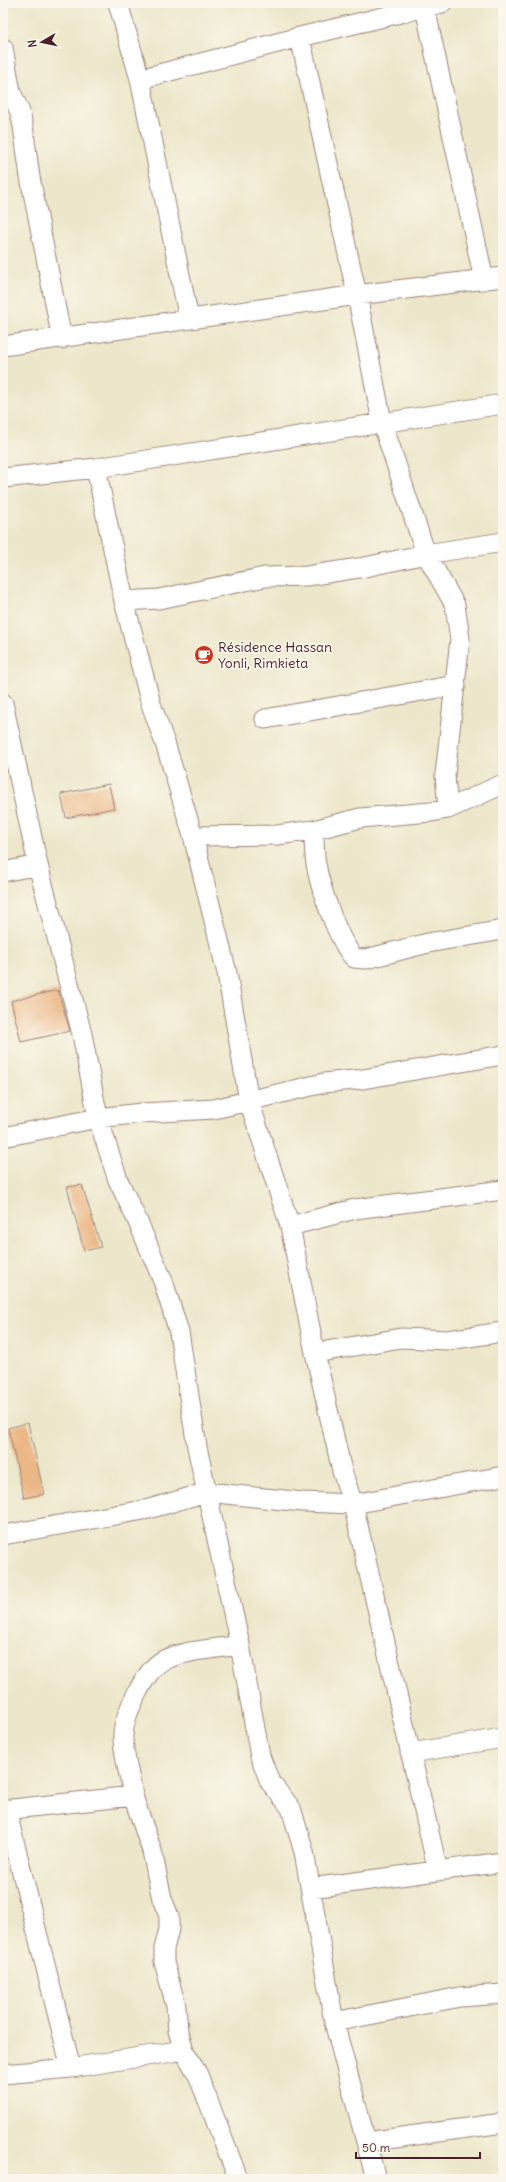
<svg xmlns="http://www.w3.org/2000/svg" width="506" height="2182" font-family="Delius,sans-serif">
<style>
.building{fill:#ecb786}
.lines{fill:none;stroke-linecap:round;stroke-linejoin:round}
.minor-casing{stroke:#9b837a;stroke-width:21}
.minor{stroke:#fff;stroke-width:19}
.labels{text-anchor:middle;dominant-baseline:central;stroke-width:3;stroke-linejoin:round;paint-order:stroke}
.poi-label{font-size:14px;fill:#4a1f2b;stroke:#fbf7ec;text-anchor:start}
</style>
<rect width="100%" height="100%" fill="#fbf7ec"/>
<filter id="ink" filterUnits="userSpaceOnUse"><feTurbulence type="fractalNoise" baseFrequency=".025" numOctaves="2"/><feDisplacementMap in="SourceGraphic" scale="8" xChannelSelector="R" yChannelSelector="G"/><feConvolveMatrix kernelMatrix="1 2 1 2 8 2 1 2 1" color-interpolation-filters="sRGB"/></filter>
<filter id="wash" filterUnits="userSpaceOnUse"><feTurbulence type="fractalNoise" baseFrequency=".012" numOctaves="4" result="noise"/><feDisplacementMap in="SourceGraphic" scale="16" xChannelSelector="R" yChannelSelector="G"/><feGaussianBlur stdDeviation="0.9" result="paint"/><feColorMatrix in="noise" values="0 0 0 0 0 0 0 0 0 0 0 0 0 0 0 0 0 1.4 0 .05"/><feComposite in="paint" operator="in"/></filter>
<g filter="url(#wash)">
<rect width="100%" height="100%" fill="#ece7ca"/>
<g id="blocks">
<path class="building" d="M109,784L114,808L66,818L61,794Z
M58,990L70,1031L21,1042L11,1001Z
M82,1185L101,1247L84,1251L67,1187Z
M28,1423L44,1494L24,1498L8,1428Z"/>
</g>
</g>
<g filter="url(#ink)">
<use href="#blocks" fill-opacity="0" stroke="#9b837a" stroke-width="1"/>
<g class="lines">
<g class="minor-casing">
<path id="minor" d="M118,3L140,79L189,319
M424,3L484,280
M300,37L357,295L382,422L426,554L455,605L460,639L445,775L448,809
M3,48L11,92L20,112L23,126L30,177L62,339
M140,79L300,37L442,3
M3,346L357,295L503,277
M96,468L124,601L151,704L166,746L193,836L227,973L249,1101L290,1226L315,1353L342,1471L353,1504L438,1871
M3,478L96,468L503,404
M124,601L159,599L265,577L307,576L365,567L426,554L503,542
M3,703L38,865L82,1034L98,1118L118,1180L139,1224L163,1281L179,1332L197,1447L240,1645L260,1756L270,1782L291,1808L304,1852L334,2022L376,2179
M265,719L456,685
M314,830C314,842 314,853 316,864C320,888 338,940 354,958L366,959L428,943L503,930
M193,836L277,835L314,830L360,818L431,812L448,809L503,784
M3,872L38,865
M3,1137L98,1118L142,1113L214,1109L324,1083L363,1079L503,1055
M290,1226L355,1209L503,1190
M315,1353L401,1338L448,1340L503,1332
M3,1535L149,1509L207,1492L303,1502L353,1504L503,1476
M410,1753L503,1738
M133,1796L152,1851L162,1899L169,1916V1929L164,1949V1962L176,2006L178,2031L184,2050L198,2075L236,2173
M6,1809L71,2068
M3,1810L133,1796C131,1781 122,1749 123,1735C124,1715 144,1672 162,1661C182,1650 217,1649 240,1645
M311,1888L503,1862
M334,2022L460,1997L503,1994
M3,2074L71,2068L184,2050
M366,2142L503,2123"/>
</g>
<use href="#minor" class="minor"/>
</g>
</g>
<defs>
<g id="cafe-disc" transform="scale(1)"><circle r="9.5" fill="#c8321e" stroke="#fbf7ec"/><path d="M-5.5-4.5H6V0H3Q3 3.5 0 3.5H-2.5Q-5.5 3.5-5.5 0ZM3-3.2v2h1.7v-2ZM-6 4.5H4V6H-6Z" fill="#fff"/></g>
</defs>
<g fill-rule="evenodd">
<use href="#cafe-disc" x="204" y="655"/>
</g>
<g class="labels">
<g class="poi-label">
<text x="218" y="647">Résidence Hassan<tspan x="218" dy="16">Yonli, Rimkieta</tspan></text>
</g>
</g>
<rect width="506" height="2182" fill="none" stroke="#fbf7ec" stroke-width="16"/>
<g transform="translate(42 42) rotate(261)" stroke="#fbf7ec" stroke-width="3" paint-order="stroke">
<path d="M0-3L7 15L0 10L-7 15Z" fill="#4a1f2b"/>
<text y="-6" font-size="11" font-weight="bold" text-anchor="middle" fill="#4a1f2b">N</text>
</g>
<path d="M356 2152v6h124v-6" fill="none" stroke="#4a1f2b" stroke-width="2"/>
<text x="362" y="2152" font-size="12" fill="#4a1f2b" stroke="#fbf7ec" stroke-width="3" paint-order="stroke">50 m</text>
</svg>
